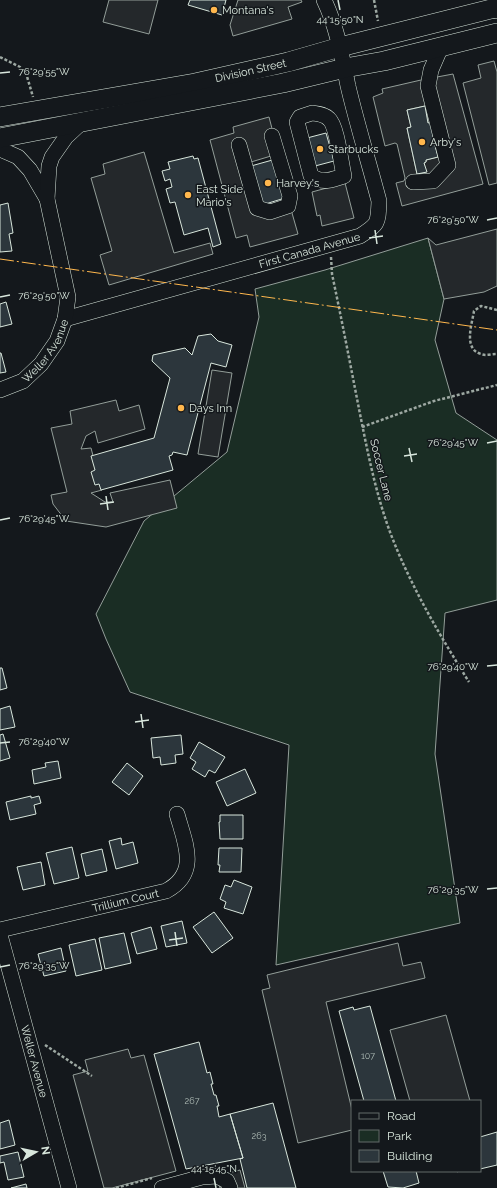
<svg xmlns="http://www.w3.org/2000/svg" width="497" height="1188" font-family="Raleway,sans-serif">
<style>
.green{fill:#1a2d24;stroke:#939e99}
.parking{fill:#24282b;stroke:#939e99;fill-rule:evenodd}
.building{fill:#2c363c;stroke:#d8e6dc}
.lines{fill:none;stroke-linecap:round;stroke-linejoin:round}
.minor-casing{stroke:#d8e6dc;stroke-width:16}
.major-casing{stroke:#d8e6dc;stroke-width:20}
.path{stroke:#9da8a2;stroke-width:2.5;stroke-dasharray:3 2;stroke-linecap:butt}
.minor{stroke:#14181c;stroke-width:15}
.major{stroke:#14181c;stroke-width:19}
.power{stroke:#ffb74d;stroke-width:1;stroke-dasharray:14 3 2 3;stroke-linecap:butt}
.ticks{fill:none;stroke:#d8e6dc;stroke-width:1.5}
.poi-dot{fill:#ffb74d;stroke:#14181c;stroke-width:1.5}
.labels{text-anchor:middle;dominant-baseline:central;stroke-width:3;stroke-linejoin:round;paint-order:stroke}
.number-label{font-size:9px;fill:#adbab4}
.poi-label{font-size:11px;fill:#d8e6dc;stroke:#14181c;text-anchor:start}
.street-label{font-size:11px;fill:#d8e6dc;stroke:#14181c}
.ticks-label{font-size:10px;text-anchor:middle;fill:#d8e6dc;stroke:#14181c;stroke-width:3;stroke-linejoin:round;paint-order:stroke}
</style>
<rect width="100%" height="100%" fill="#14181c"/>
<path class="green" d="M428,238L444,299L435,340L456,413L497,440V600L445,613L435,754L460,923L276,965L289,745L130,692L106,639L96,614L144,521L227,452L259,317L255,289L325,270Z"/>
<path class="parking" d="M109,0H158L149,34L103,22Z
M238,0H301L302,2L288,7L292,19L233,36L230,25Z
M494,61L497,72V183L489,185L463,83L481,78L478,65Z
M453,74L483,184L402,206L396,183L404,181L405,178L397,144L395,143L385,146L373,97L383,93L382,89L421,80ZM425,106L428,123L432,122L433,138L438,157L426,160V162L424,163L426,172L417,174L407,128L411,127L407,110Z
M269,117L275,140L271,156L251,162L256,208L288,199L298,234L250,247L247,235L236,238L210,140L234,133L233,127Z
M144,152L174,253L210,243L213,254L109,285L100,255L112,251L91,178L105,174L103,164Z
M345,183L354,218L322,226L320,215L317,216L312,192Z
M497,229V286L484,292L444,299L428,238L436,245Z
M212,370L232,373L218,457L198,454Z
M116,400L119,411L139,405L145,429L98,443L95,431L86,436L81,449L91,448L102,490L91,493L105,502H113L110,493L170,480L177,508L106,527L66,521L53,504L51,495L67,492L51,428L72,424L70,411Z
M398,943L403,966L421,962L425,978L326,1002L352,1110V1130L298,1143L262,990L270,988L267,975Z
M446,1015L470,1101H410L390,1030Z
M128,1049L131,1058L144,1055L176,1171L112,1188H104L73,1075L88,1071L85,1060Z
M240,1170L245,1188H220L217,1176Z"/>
<path class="building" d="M190,0H226L222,15L188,5Z
M425,106L428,123L433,122V138L438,157L426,160V162L424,163L427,172L417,174L407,128L411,127L407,110Z
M326,133L334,161L315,166L307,138Z
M193,156L194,159L198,158L221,244L213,247L208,228L184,235L175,202L170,203L166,189L172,187L170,179L165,181L162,171L170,169L168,162Z
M276,159L285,198L262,205L251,166Z
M8,203L13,233L9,234L12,251L0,252V205Z
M6,302L12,324L0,327V304Z
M211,334L218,341L232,345L226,367L211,363L187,455L173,452L172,455L169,456L173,470L101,490L99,484L95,485L91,472L95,470L91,456L154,438L170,378L152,361L153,355L185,348L192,355L198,336Z
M0,353H1L6,372L0,373Z
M0,668H2L7,688L0,690Z
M10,706L15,727L0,730V709Z
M3,734L10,758L0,761V735Z
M181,735L183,754L175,755L176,763L161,765L160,757L153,758L151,738Z
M199,742L225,757L215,773L209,770L205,777L192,769L196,762L190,758Z
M58,761L61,778L34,784L32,770L46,767L45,763Z
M127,763L143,776L129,795L112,782Z
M245,769L256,793L227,806L216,782Z
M31,796V798L39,796L41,803L34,805L36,814L10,820L6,802Z
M220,815H243V839H220L219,822H220Z
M121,838L122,845L133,842L138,863L116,869L109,841Z
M72,847L79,878L54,884L46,853Z
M219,848H242L241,872H219L220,865H218Z
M102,849L107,871L86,876L81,854Z
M41,862L45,885L23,890L17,867Z
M234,880L252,887L243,914L224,908L226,902L220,899L225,885L231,887Z
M214,912L233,938L212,953L193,927Z
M182,921L187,943L166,947L161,926Z
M151,927L157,949L137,954L131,933Z
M124,933L131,963L105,969L99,938Z
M95,939L102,970L76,976L69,945Z
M61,948L66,971L44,976L38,954Z
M370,1006L396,1101H364L339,1011L353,1007L354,1010Z
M199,1042L207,1073L210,1072L213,1084H211L214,1095H216L219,1106H217L219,1117L230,1114L243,1158L186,1169L154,1054Z
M273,1103L296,1188H247L240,1159L243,1158L230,1114Z
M9,1120L15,1145L0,1149V1123Z
M497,1132V1165L480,1169V1137Z
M18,1152L24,1177L8,1180L4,1162L0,1163V1156Z
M383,1171H416L419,1183L403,1188L388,1187Z
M26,1184L27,1188H11Z"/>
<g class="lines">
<g class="minor-casing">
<g id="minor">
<path d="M312,113C318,114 324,114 329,119C337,126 341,163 344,176C330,180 324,184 311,176L297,122L300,117Z"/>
<path d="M239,145L257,208L270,212L288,206L290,196L272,136"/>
<path d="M0,149L18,157L30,170L47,199"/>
<path d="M413,182L433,181L448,165L428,86L431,70L441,47"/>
<path id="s1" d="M65,319L360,236C379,224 378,223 379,201C369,163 357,124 348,86C342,56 337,27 324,0"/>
<path id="s2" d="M0,390L23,381L41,364L57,341L65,319L68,297L47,199L49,166L52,157L66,137L81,123"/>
<path id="s3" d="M0,930L166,891C200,873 185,843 177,814"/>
<path id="s4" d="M0,935L69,1188"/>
<path d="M162,1188L202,1177L217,1176L227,1181L230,1188"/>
</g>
</g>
<g class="major-casing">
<g id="major">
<path id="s5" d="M0,117L195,83L288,62L340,47L495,8L497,9"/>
<path d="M0,138L283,83L345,68L384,61L497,33"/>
</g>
</g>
<path class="path" d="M374,0L378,21
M0,57L20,67L26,73L33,97
M331,257L332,274C342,321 351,368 360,414C368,454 376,494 390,532C410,585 439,634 469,682
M497,310L481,306L474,311C472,324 463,349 481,354C485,356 492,354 497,354
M362,427L434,401L497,385
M45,1045L92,1076
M457,1171H458
M116,1188L152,1178"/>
<use href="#minor" class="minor"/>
<use href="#major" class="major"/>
<path class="power" d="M0,259L497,330"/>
</g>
<path class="ticks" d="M338,0L340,10M0,73L10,72M487,220L497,218M375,230L377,244M369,238L383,236M0,297L10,295M487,443L497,441M409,448L412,462M404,456L417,454M106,496L108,510M100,504L114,502M0,520L10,518M487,666L497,665M141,714L143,728M135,722L149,720M0,743L10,742M487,889L497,888M175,932L177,946M169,940L183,938M0,967L10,965M214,1178L216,1188"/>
<g class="poi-dot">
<circle cx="214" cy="10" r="4"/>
<circle cx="422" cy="142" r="4"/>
<circle cx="320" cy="149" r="4"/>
<circle cx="268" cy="183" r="4"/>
<circle cx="188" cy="195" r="4"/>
<circle cx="181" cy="408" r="4"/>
</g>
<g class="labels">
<g class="number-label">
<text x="368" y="1056">107</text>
<text x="192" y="1101">267</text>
<text x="259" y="1136">263</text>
</g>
<g class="poi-label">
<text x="222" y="10">Montana's</text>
<text x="430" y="142">Arby's</text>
<text x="328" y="149">Starbucks</text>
<text x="276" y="183">Harvey's</text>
<text x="196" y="189">East Side<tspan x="196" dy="13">Mario's</tspan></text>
<text x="189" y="408">Days Inn</text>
</g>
<g class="street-label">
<text stroke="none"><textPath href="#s5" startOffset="255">Division Street</textPath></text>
<text stroke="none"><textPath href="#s1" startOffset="254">First Canada Avenue</textPath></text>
<text stroke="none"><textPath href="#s2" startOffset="63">Weller Avenue</textPath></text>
<text transform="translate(381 470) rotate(76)">Soccer Lane</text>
<text stroke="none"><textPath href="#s3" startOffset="129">Trillium Court</textPath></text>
<text stroke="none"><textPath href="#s4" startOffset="131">Weller Avenue</textPath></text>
</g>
</g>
<g class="ticks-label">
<text x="340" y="23">44°15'50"N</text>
<text x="44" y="75">76°29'55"W</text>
<text x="453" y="223">76°29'50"W</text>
<text x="44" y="299">76°29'50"W</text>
<text x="453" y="446">76°29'45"W</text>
<text x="44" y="522">76°29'45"W</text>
<text x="453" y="670">76°29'40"W</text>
<text x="44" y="745">76°29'40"W</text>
<text x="453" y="893">76°29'35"W</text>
<text x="44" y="969">76°29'35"W</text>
<text x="214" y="1172">44°15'45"N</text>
</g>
<rect x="351" y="1100" width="130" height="72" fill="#14181c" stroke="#626a69"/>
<rect x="359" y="1113" width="20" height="6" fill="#14181c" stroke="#626a69"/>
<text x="387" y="1120" font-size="12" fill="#d8e6dc">Road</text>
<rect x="359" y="1130" width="20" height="12" fill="#1a2d24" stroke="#626a69"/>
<text x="387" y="1140" font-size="12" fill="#d8e6dc">Park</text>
<rect x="359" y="1150" width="20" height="12" fill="#2c363c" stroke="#626a69"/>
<text x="387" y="1160" font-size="12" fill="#d8e6dc">Building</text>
<g transform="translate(36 1152) rotate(81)" stroke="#14181c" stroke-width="3" paint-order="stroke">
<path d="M0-3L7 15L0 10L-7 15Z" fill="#d8e6dc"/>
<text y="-6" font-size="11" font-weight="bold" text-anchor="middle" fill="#d8e6dc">N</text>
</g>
</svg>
